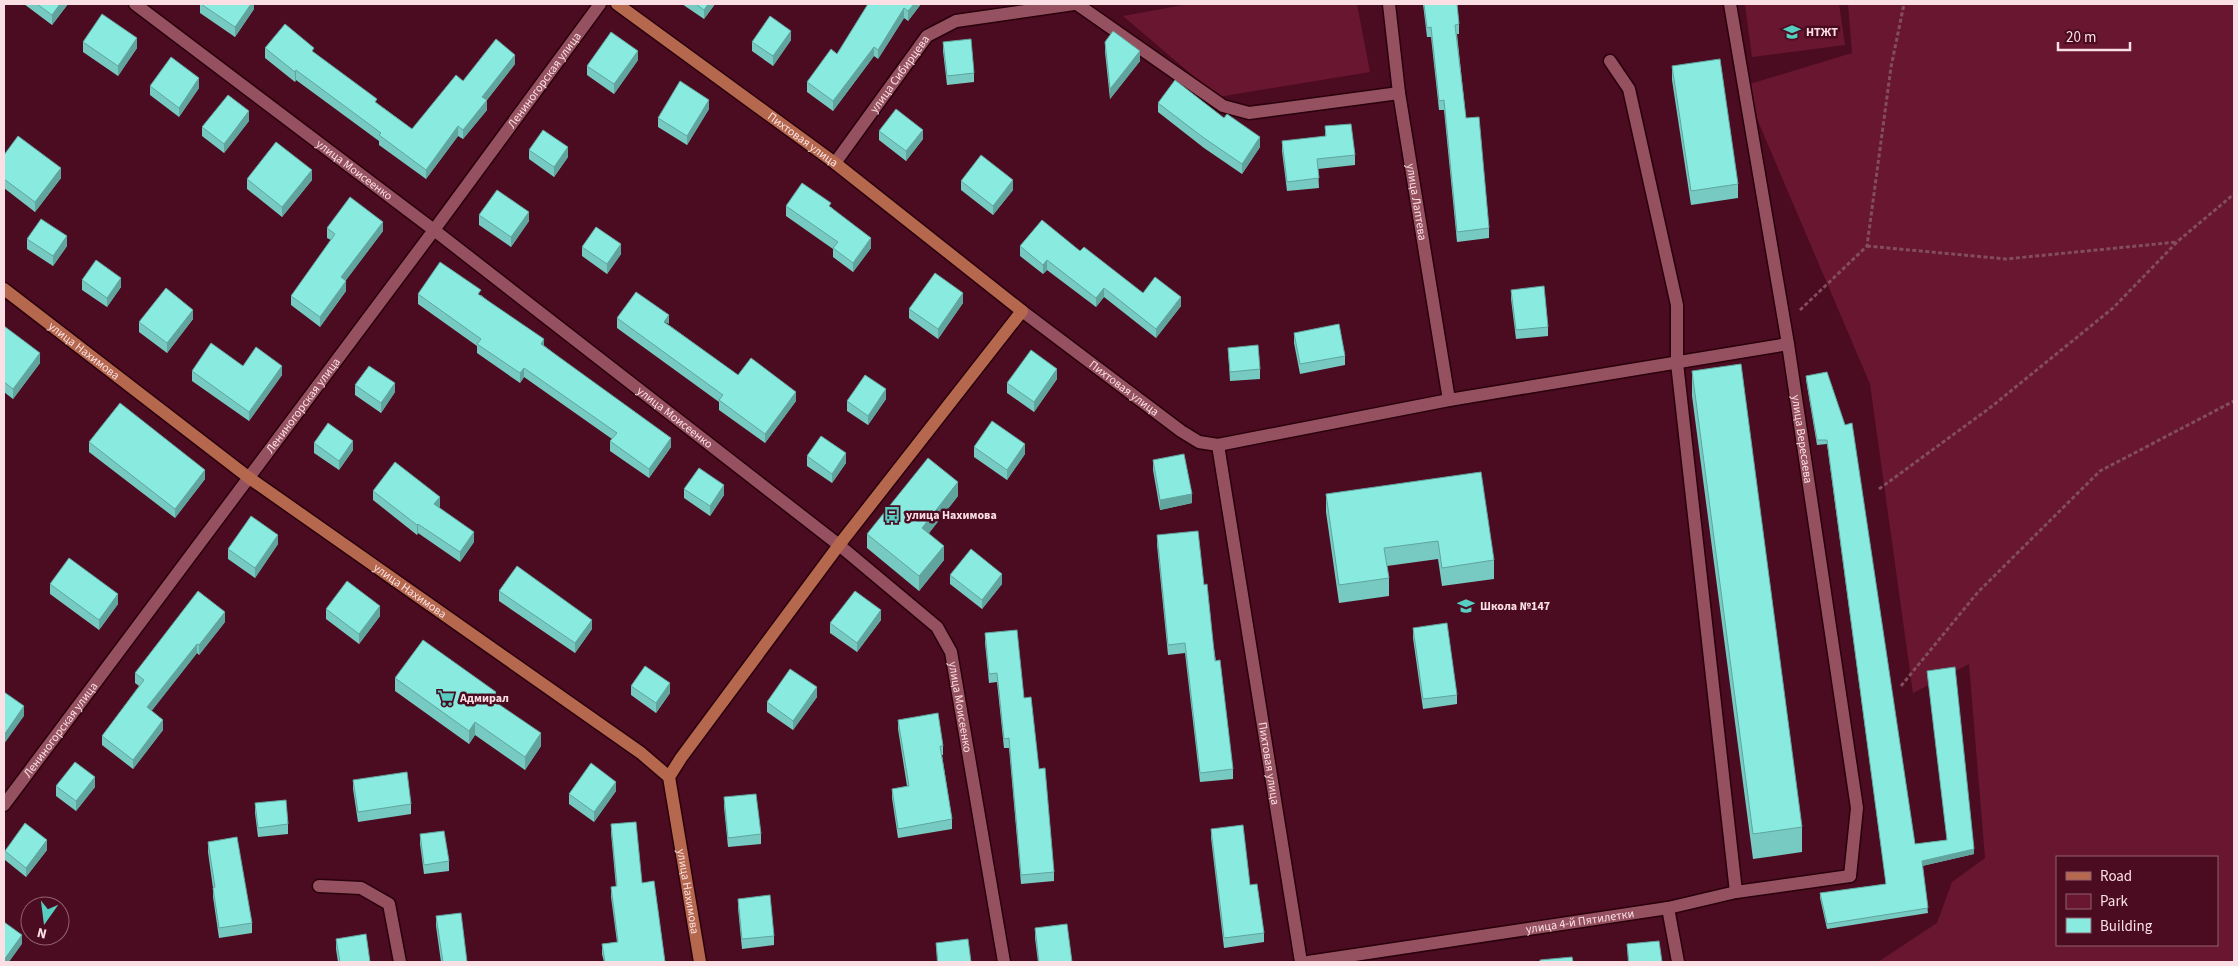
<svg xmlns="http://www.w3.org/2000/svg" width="2238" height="966" font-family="'Source Sans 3',sans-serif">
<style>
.green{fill:#691631;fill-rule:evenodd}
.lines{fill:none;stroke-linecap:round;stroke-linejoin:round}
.lane-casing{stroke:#29000c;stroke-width:15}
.street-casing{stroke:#29000c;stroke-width:15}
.secondary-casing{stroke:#29000c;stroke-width:15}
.path{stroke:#824e5e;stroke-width:3;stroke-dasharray:4 2.5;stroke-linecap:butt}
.lane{stroke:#965160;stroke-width:12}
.street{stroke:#965160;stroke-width:12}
.secondary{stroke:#b5684d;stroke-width:12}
.wall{fill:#76cac1}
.shaded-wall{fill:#60a49d}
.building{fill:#89ebe0;stroke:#60a49d}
.labels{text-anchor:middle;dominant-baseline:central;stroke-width:5;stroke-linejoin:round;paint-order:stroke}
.poi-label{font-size:12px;font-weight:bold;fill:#fae0e4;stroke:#4b0c21;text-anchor:start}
.street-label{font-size:12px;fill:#fae0e4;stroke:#4b0c21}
</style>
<rect width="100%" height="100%" fill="#4b0c21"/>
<path class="green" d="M1189,4H1357L1370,72L1218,97L1123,16Z
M1745,4H1839L1845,45L1752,57Z
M1848,4H2234V962H1878L1937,923L1952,882L1985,858L1969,664L1913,693L1870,384L1743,86L1852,53ZM2057,857H2217V945H2057Z"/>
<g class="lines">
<g class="lane-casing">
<g id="lane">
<path d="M1077,4L1223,106L1249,113L1399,93"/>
<path id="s1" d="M1730,4L1788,344L1857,808L1850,876"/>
<path d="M1610,61L1629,89L1677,305V363L1736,892"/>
</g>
</g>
<g class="street-casing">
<g id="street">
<path id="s2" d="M135,4L434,230L839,545L937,627L951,652L1004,962"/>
<path id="s3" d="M1389,4L1399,93L1449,400"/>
<path id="s4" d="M835,163L927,36L956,21L1074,4"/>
<path id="s5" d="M1022,311L1181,431L1199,442L1218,445L1301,962"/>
<path d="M1218,445L1449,400L1788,344"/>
<path id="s6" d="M4,805L434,230L600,4"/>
<path d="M319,886L361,888L389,904L400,962"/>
<path d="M1668,908L1678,962"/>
<path id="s7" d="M1308,962L1668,908L1736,892L1850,876"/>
</g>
</g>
<g class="secondary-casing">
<g id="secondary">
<path id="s8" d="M617,4L835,163L1022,311L839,545L681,758L669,777"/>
<path id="s9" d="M4,289L248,477L641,753L669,777L700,962"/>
</g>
</g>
<path class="path" d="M1867,246L2006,259L2177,242
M1800,310L1867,246L1891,67L1904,4
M1879,489L1991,407L2113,308L2178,241L2234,194
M1901,686L1978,592L2100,471L2234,401"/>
<use href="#lane" class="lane"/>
<use href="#street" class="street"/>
<use href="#secondary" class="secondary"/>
</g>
<path class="wall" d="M24,4H68L52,25Z
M200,4H254V9L235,37L200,13Z
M682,4H715L704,19Z
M868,4H921L908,21L904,18L878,59L874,56L833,111L807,92V82L837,54Z
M1423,4H1457L1459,24V34H1457L1466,118L1489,228V238L1457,242L1444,110H1439L1431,37H1427Z
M791,40L773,66L752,51V42Z
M83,42L137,48L118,76L83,52Z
M943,42L974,73V82L947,85L943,51Z
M1105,42L1140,61L1110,99L1105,52Z
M265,48L314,53L377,103L412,129L463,81L515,64L487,100V110L463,139L458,136L426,179L379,145V141L296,80L295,82L265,58Z
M638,60L614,94L587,75V66Z
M1672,66L1738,184V198L1691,205L1672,80Z
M150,86L199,88L179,117L150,95Z
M1158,103L1260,147L1242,174L1204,148L1158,112Z
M709,109L687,145L658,127V118Z
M249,121L224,153L202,136V127Z
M1325,126L1355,155V165L1318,169L1319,188L1287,191L1282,151V141L1325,137Z
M879,131L923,139L906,161L879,140Z
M529,150L568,157L554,177L529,159Z
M4,155L61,178L35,212L4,188Z
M247,179L312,180L282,217L247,189Z
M961,181L1013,190L993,215L961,190Z
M786,206L831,207L871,248L853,272L833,257V249L786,216Z
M479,215L529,221L511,247L479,225Z
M327,228L383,231L345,281L346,291L320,327L291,305V296L331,240L327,238Z
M27,239L67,246L53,266L27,249Z
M1020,246L1080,251L1143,293L1181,306L1156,338L1104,297L1096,307L1047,270L1043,274L1020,256Z
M582,247L621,254L607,274L582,256Z
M82,280L121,287L107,307L82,290Z
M1511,290L1548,327V336L1516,339L1511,299Z
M418,294L481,295L671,447L649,478L610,451V441L612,439L524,377L520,383L477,353V346L418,304Z
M963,303L938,339L909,318V309Z
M617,318L669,325L738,375L796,401L765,443L719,410V402L617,328Z
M193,319L167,353L139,332V322Z
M4,326L40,363L13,399L4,392Z
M1294,333L1345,356V365L1300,374L1294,343Z
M1228,348L1260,369V379L1230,381Z
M243,366L282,375L249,421L192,381V371Z
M1692,371L1802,827V852L1753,859L1692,396Z
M1827,372L1915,844L1947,840L1927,671L1974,854L1922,866L1928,913L1827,929L1820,898V893L1886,884L1827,444L1817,445L1806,380V376Z
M1057,379L1034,412L1007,393V383Z
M355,385L395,392L381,413L355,395Z
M886,399L868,425L847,411V401Z
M89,442L205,479L175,518L89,452Z
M314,443L353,450L339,470L314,453Z
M974,447L1025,454L1007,480L974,457Z
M807,456L846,463L832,483L807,466Z
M1153,460L1192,503L1160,510L1153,470Z
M684,489L724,495L710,516L684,498Z
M373,491L440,506L439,508L474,542L460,562L418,533L417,535L373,500Z
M1326,494L1494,560V579L1442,586L1438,559L1387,566L1389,578V596L1339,603L1326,512Z
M958,496L929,533L944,560L919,591L867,548V534Z
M1157,535L1204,585L1233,769V779L1200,782L1185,653L1168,655L1157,545Z
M278,544L255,578L228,559V549Z
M950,575L1002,584L982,609L950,584Z
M50,584L118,604L99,630L50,594Z
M499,591L592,629L575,653L499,601Z
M326,609L380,616L359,644L326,619Z
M881,620L857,652L830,633V623Z
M225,622L199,655L197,653L151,711L163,730L133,769L102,745V736L139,686L135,683V673Z
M1413,628L1457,695V704L1423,709L1413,638Z
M985,633L1024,698L1039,769L1054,872V881L1021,884L1009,748H1004L997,682L989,683L985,643Z
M395,678L496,702L541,746L525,770L475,735L469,744L395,691Z
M631,686L670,693L656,713L631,695Z
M817,697L793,730L767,712V702Z
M898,720L943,746V755H942L952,819V829L898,838L892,798V789L907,786L898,729Z
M353,780L411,804V814L358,822L353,789Z
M56,786L95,787L76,811L56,796Z
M616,791L594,822L569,804V794Z
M724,797L761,834V844L728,847L724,807Z
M255,803L288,824V834L258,837L255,813Z
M611,824L642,883L654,881L665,962H604L602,954V944L617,942L611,897V887H616L611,833Z
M1211,829L1250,885L1264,933V942L1224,948L1211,838Z
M420,834L449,861V871L424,874L420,844Z
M208,842L252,923V933L219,938L213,897V888L208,852Z
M47,850L26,877L5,860V851Z
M738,899L774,936V945L742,949L738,908Z
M436,916L467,962H441L436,926Z
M1035,928L1072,962H1038L1035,938Z
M336,939L370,962H338L336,949Z
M936,943L971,962H937Z
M1627,944L1662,962H1628Z"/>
<path class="shaded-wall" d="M60,4H68L52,25V15Z
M251,4H254V9L235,37V27Z
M708,4H715L704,19V10Z
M914,4H921L908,21V11Z
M904,8V18L878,59V50Z
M791,31V40L773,66V56Z
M137,38V48L118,76V66Z
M874,47V56L833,111V101Z
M638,51V60L614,94V84Z
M1140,51V61L1110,99V89Z
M515,55V64L487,100V110L463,139V130L482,97Z
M296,70V80L295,82V72Z
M199,78V88L179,117V108Z
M709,100V109L687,145V136Z
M249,111V121L224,153V144Z
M458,126V136L426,179V170Z
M923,130V139L906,161V151Z
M1260,137V147L1242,174V164Z
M568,147V157L554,177V167Z
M61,168V178L35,212V202Z
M312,170V180L282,217V207Z
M1013,180V190L993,215V206Z
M529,212V221L511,247V237Z
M383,222V231L341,287V277Z
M67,236V246L53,266V256Z
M871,238V248L853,272V263Z
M621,244V254L607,274V264Z
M1047,260V270L1043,274V265Z
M121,278V287L107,307V298Z
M346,281V291L320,327V317Z
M1104,288V297L1096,307V298Z
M963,293V303L938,339V329Z
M1181,297V306L1156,338V329Z
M193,310V319L167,353V343Z
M669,315V324L664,322Z
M544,339V349L541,344Z
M40,353V363L13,399V389Z
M282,366V375L249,421V412Z
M524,368V377L520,383V373Z
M1057,369V379L1034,412V402Z
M395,383V392L381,413V403Z
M886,389V399L868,425V416Z
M796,392V401L765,443V434Z
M671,438V447L649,478V469Z
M353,441V450L339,470V461Z
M1025,444V454L1007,480V470Z
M846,453V463L832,483V474Z
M205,470V479L175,518V509Z
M958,482V496L922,542V528Z
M724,485V495L710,516V506Z
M1192,494V503L1160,510V500Z
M440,497V506L434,514V504Z
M418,524V533L417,535V525Z
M474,532V542L460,562V552Z
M278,535V544L255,578V568Z
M944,546V560L919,591V576Z
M1002,574V584L982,609V600Z
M118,594V604L99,630V620Z
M380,606V616L359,644V634Z
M881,610V620L857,652V643Z
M225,612V622L199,655V645Z
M592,620V629L575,653V643Z
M197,644V653L147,717V707Z
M670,683V693L656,713V703Z
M817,687V697L793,730V721Z
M496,692V705L491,699Z
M24,706V716L4,744V735Z
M163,720V730L133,769V760Z
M475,722V735L469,744V731Z
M541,733V746L525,770V757Z
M95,777V787L76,811V801Z
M616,782V791L594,822V812Z
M47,840V850L26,877V868Z
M1974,849V854L1922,866V861Z
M22,935V944L9,962H4V960Z"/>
<path class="building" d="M37,4H60L52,15Z
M201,4H251L235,27Z
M696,4H708L704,10Z
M868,4H914L908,11L904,8L878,50L874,47L833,101L807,82L831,49L837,54Z
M1424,4H1457L1459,24L1455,25L1466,118L1479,117L1489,228L1457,232L1444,100L1439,101L1431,27L1427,28Z
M102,14L137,38L118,66L83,42Z
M770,16L791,31L773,56L752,42Z
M285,24L314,48L312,51L377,99L375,102L412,129L456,75L463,81L496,39L515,55L482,97L487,100L463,130L458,126L426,170L379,135L381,133L296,70L295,72L265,48Z
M1113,31L1140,51L1110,89L1105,42Z
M611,32L638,51L614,84L587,66Z
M971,39L974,73L947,76L943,42Z
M171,57L199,78L179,108L150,86Z
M1720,59L1738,184L1691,191L1672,66Z
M1175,80L1224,118L1227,114L1260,137L1242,164L1204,138L1158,103Z
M680,81L709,100L687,136L658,118Z
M228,95L249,111L224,144L202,127Z
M896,109L923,130L906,151L879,131Z
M1351,124L1355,155L1317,159L1319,178L1287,182L1282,141L1326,136L1325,126Z
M543,130L568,147L554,167L529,150Z
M18,136L61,168L35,202L4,179V155Z
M276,142L312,170L282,207L247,179Z
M981,155L1013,180L993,206L961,181Z
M802,183L831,203L829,206L871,238L853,263L833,248L838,242L786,206Z
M497,190L529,212L511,237L479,215Z
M350,197L383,222L341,277L346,281L320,317L291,296L335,234L327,228Z
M41,219L67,236L53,256L27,239Z
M1042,220L1080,251L1084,247L1143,293L1155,277L1181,297L1156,329L1104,288L1096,298L1047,260L1043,265L1020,246Z
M596,227L621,244L607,264L582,247Z
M96,260L121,278L107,298L82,280Z
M440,262L481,290L478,294L544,339L541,344L671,438L649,469L610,441L617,433L524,368L520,373L477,344L481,339L418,294Z
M935,273L963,293L938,329L909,309Z
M1544,286L1548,327L1516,330L1511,290Z
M166,288L193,310L167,343L139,322Z
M636,292L669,315L664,322L738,375L751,358L796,392L765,434L719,400L723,395L617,318Z
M1339,324L1345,356L1300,364L1294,333Z
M4,326L40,353L13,389L4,382Z
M211,343L243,366L256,347L282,366L249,412L192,371Z
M1258,345L1260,369L1230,372L1228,348Z
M1031,350L1057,369L1034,402L1007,383Z
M1741,364L1802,827L1753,834L1692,371Z
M369,366L395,383L381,403L355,385Z
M1827,372L1845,425L1852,423L1915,844L1947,840L1927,671L1955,667L1974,849L1922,861L1928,908L1827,924L1820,893L1886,884L1827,440H1817L1806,376Z
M865,375L886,389L868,416L847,401Z
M120,403L205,470L175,509L89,442Z
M992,421L1025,444L1007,470L974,447Z
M328,423L353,441L339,461L314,443Z
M821,436L846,453L832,474L807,456Z
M1184,454L1192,494L1160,500L1153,460Z
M928,458L958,482L922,528L944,546L919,576L867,534Z
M395,462L440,497L434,504L474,532L460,552L418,524L417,525L373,491Z
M699,468L724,485L710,506L684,489Z
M1481,472L1494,560L1442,568L1438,541L1384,548L1389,578L1339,585L1326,494Z
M251,516L278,535L255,568L228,549Z
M1198,531L1204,585L1207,584L1215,661L1220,660L1233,769L1200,773L1185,643L1168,645L1157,535Z
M971,549L1002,574L982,600L950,575Z
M69,558L118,594L99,620L50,584Z
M517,566L592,620L575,643L499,591Z
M347,581L380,606L359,634L326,609Z
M198,591L225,612L199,645L197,644L147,707L163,720L133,760L102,736L144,680L135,673Z
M855,591L881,610L857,643L830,623Z
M1447,623L1457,695L1423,699L1413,628Z
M1017,630L1024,698L1031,697L1039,769L1045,768L1054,872L1021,875L1009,738L1004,739L997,673L989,674L985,633Z
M423,640L496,692L491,699L541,733L525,757L475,722L469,731L395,678Z
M645,666L670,683L656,703L631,686Z
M790,669L817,687L793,721L767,702Z
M4,692L24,706L4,735Z
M938,713L943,746H940L952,819L898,829L892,789L909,786L898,720Z
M75,762L95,777L76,801L56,786Z
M591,763L616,782L594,812L569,794Z
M407,772L411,804L358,812L353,780Z
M756,794L761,834L728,838L724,797Z
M286,800L288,824L258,828L255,803Z
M636,822L642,883L654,881L665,962H605L602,944L618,942L611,887L617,886L611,824Z
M25,823L47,840L26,868L5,851Z
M1243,825L1250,885L1257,884L1264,933L1224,938L1211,829Z
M444,831L449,861L424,865L420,834Z
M237,837L252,923L219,928L213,888L215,887L208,842Z
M770,895L774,936L742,939L738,899Z
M461,913L467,962H443L436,916Z
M4,922L22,935L4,960Z
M1067,924L1072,962H1039L1035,928Z
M366,934L370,962H340L336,939Z
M968,939L971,962H938L936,943Z
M1659,941L1662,962H1629L1627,944Z
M1572,957L1573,962H1540V960Z"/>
<defs>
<g id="university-bare" transform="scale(1.35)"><path d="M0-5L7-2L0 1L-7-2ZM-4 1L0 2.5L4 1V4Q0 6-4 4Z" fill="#57cec2" stroke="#4b0c21" stroke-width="2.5" paint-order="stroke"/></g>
<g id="bus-bare" transform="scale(1.35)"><path d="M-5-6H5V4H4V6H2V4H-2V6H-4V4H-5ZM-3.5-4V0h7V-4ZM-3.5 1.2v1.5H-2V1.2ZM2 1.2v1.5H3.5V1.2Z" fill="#57cec2" stroke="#4b0c21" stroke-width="2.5" paint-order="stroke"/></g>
<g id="school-bare" transform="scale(1.35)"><path d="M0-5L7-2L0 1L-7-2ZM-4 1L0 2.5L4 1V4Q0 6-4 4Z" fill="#57cec2" stroke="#4b0c21" stroke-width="2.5" paint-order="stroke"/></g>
<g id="supermarket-bare" transform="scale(1.35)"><path d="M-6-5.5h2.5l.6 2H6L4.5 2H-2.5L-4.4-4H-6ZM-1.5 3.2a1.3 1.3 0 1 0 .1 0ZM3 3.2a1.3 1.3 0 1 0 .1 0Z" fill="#57cec2" stroke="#4b0c21" stroke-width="2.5" paint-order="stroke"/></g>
</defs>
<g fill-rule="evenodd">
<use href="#university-bare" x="1792" y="32"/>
<use href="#bus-bare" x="892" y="515"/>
<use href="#school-bare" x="1466" y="606"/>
<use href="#supermarket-bare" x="446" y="698"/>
</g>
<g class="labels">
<g class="poi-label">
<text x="1806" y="32">НТЖТ</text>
<text x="906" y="515">улица Нахимова</text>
<text x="1480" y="606">Школа №147</text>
<text x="460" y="698">Адмирал</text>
</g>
<g class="street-label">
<text stroke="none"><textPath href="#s4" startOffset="110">улица Сибирцева</textPath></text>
<text stroke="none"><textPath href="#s6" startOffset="904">Лениногорская улица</textPath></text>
<text stroke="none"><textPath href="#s8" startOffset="230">Пихтовая улица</textPath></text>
<text stroke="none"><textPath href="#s2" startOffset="275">улица Моисеенко</textPath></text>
<text stroke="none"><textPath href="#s3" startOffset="200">улица Лаптева</textPath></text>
<text stroke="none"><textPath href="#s9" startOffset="101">улица Нахимова</textPath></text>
<text stroke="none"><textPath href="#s5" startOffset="128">Пихтовая улица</textPath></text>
<text stroke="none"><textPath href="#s6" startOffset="499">Лениногорская улица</textPath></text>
<text stroke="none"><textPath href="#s2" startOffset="680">улица Моисеенко</textPath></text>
<text stroke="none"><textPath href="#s1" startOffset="441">улица Вересаева</textPath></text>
<text stroke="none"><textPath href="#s9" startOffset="506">улица Нахимова</textPath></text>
<text stroke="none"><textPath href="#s2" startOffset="1100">улица Моисеенко</textPath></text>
<text stroke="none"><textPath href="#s6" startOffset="94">Лениногорская улица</textPath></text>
<text stroke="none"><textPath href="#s5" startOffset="562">Пихтовая улица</textPath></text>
<text stroke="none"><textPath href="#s9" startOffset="941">улица Нахимова</textPath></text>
<text stroke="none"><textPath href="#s7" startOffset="275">улица 4-й Пятилетки</textPath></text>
</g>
</g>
<rect width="2238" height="966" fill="none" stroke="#fae0e4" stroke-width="10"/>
<rect x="2056" y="856" width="162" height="90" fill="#4b0c21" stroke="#91616f"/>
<rect x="2066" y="872" width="25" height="8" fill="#b5684d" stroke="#91616f"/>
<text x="2100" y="881" font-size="15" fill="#fae0e4">Road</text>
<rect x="2066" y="894" width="25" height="15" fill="#691631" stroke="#91616f"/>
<text x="2100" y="906" font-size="15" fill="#fae0e4">Park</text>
<rect x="2066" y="918" width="25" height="15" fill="#89ebe0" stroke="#91616f"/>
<text x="2100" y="931" font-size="15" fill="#fae0e4">Building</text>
<g transform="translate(45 921) rotate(194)"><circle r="24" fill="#4b0c21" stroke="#91616f"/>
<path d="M0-4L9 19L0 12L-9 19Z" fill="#57cec2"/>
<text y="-8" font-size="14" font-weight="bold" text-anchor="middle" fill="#fae0e4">N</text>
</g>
<path d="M2058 42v8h72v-8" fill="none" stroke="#fae0e4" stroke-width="2.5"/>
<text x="2066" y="42" font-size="15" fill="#fae0e4" stroke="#4b0c21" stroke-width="4" paint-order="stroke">20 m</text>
</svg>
